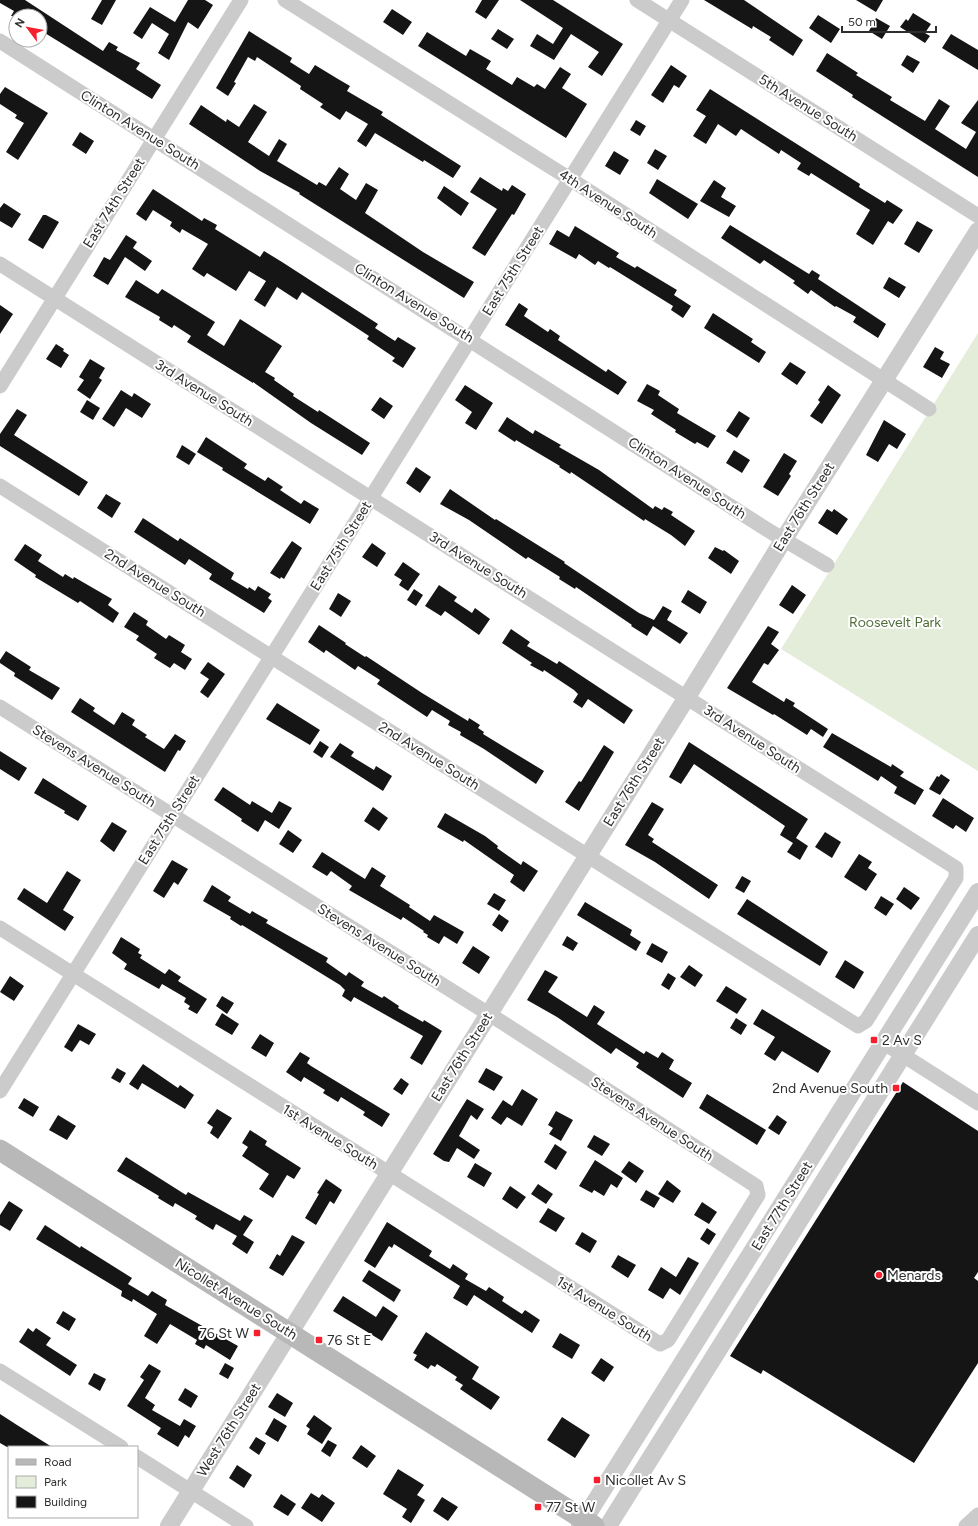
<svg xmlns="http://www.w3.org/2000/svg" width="978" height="1526" font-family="Figtree,sans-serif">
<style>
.green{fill:#e4edda}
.building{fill:#151515}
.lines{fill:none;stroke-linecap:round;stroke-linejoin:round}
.minor{stroke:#cbcbcb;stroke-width:15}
.tertiary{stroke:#cbcbcb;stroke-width:18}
.secondary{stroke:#b8b8b8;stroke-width:21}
.poi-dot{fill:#f4202d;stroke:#fff;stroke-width:1.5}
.labels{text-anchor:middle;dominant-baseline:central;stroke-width:4;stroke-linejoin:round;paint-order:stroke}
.street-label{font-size:14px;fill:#2e2e2e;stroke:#fff}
.park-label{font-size:14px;fill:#506d37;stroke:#fff}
.poi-label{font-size:14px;fill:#2e2e2e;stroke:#fff;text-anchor:start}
</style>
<rect width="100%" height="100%" fill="#fff"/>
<path class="green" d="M978,333V771L781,649Z"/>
<path class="building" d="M0,0H25L103,51L109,42L118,47L116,50L140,63L136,69L161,85L152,99L40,30V16H11L14,11L0,3Z
M102,0H116L102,25L91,19Z
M188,0H205L213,5L198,29L188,22L169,60L158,53L169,34L152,23L142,39L133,33L150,7L175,22Z
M482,0H499L486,19L475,12Z
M520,0H553L623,44L602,76L588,67L599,52L571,34L554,60L530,46L537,34L553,44L563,28Z
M704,0H744L803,40L793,56L769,40L771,37L753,26L752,29Z
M856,0H883L876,12Z
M392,9L412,22L403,35L383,22Z
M913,13L931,24L925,33L930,36L925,43L900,27L906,19L908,21Z
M818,15L840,29L831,43L809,28Z
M876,18L890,26L882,39L869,31Z
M498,29L514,39L507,49L491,39Z
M249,31L292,58L290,62L309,74L315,65L338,79L350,86L347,91L383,112L381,115L461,166L453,178L424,160L423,162L375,133L366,147L357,141L368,124L346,111L340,120L320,107L323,104L300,89L301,86L257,57L255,61L248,57L234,82L236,83L228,96L216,88Z
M427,32L466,56L470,49L491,61L486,69L512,85L517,77L534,87L537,84L545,89L560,67L571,74L562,88L587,104L566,138L418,46Z
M951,34L978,50V70L942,48Z
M827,53L858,73L856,75L892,97L890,100L925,121L939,99L950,106L935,129L966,149L976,132L961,123L978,100V177L852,97L853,95L816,71Z
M907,55L920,62L913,73L901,65Z
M671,65L687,76L679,88L674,85L663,103L651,95Z
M5,87L48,113L18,160L6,152L24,123L15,118L17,115L0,104V94Z
M710,89L860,184L859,187L885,203L887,200L903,210L893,224L888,221L873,245L856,234L870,210L811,173L809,176L797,169L801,163L781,150L779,154L741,129L736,136L718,124L706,144L693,136L706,116L696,110Z
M254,104L267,112L248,142L269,156L279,139L287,144L277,161L317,185L319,182L326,186L339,167L349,174L340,189L356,200L366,183L378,190L365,213L423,252L474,282L464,298L299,194L300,193L260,171L189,124L201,105L226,122L227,119L239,127Z
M636,120L646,126L640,136L630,130Z
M80,132L94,141L86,154L72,145Z
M655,149L667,156L658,170L647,163Z
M614,151L629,160L620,175L605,166Z
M480,177L502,191L503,188L508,191L512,185L526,194L514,215L512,214L485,256L472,248L497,209L470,192Z
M657,179L698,204L688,219L649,193Z
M714,180L726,188L721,197L736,206L729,217L700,201Z
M444,186L469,203L461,216L437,198Z
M153,189L202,221L204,218L217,225L215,229L260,257L264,251L282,262L378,324L375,328L395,341L398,337L416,348L403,368L392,361L395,358L367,339L369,336L302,292L297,300L277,287L265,307L254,300L266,281L249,271L236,291L207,273L204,277L192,269L208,244L182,229L180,233L170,226L172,222L153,210L146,221L136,214Z
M4,203L21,214L12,228L0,221V208Z
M43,215H46L59,222L43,249L28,240Z
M917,221L933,230L919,253L904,244Z
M730,225L809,274L812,270L820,275L818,279L886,324L878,338L853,322L856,317L836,306L835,307L811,290L808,294L793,283L795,281L764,260L760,264L721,238Z
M575,226L619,253L616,257L635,268L637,266L677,290L674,295L691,306L683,318L671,310L673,306L610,267L609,268L598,261L595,265L579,254L576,259L549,244L557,230L569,237Z
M126,235L137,242L133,248L152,261L145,271L125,257L108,285L93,276L104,257L110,260Z
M889,277L906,287L899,298L883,288Z
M136,280L158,294L162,289L215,322L207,335L224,346L240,319L282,346L265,372L275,378L274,380L294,394L293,396L318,412L319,410L370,443L362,455L311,423L253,382V383L187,342L191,336L174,325L172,328L159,320L160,317L125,297Z
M519,303L528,309L524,316L548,332L550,329L560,336L558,340L606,372L608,369L627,382L618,395L505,325Z
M0,305L13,314L0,334Z
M713,313L753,339L751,342L766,352L759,363L704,328Z
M56,344L64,349L63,351L69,355L61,368L46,359Z
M935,347L944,352L940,359L950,364L942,378L923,367Z
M90,359L105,368L99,378L102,380L90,399L77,390L84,380L79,377Z
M790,362L806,372L797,385L781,374Z
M647,384L660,391L658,395L679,409L677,413L716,436L708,448L697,442L695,444L675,432L676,430L651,414L654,410L637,401Z
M465,385L493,403L476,430L465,423L472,412L455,400Z
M828,385L841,395L822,424L810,416L820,402L818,400Z
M121,390L132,397L134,393L151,404L142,418L126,408L114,427L102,419Z
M380,397L393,406L384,419L371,410Z
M87,400L100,408L93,420L80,412Z
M17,409L27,415L14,435L88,482L79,496L0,446V434Z
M739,411L750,418L737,438L726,431Z
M507,417L533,434L535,430L561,445L559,447L599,470L653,509L655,506L662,510L664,507L673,512L671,515L695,531L685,546L671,535L645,519L644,521L571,472L570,474L559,467L560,466L516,440L515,442L498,431Z
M884,420L906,434L897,449L889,444L878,462L866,455Z
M206,437L247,464L244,468L265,481L268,477L283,487L280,490L301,504L304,500L319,509L310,524L222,470L223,468L197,452Z
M182,445L196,454L189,465L176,457Z
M734,450L750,460L742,473L726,463Z
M784,453L797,461L789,474L791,476L778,496L763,487Z
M416,467L431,477L420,493L406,483Z
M450,489L495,520L496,519L565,562L564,563L639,613L654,620L663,606L672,611L667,620L688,633L680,644L653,626L647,636L631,626L632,625L576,587L575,589L559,579L560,577L528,557L526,559L469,520L440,504Z
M106,494L121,503L112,518L97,508Z
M827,509L832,512L834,509L848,519L837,535L818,523Z
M143,518L178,541L180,538L234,573L231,579L248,589L249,587L255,591L258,586L271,594L268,598L272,601L264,613L209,579L212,574L189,559L185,565L134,532Z
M292,541L302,548L284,579L281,577L280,579L270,573Z
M372,543L386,553L377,567L362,557Z
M25,544L42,555L38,561L63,577L65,574L73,579L74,577L112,599L108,605L119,613L113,623L80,601L78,603L35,577L36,575L14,560Z
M715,547L723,551L724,550L739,561L731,574L708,558Z
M403,562L420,574L408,591L399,585L402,580L394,575Z
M439,585L457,597L454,601L472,613L475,608L490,619L479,635L445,611L441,616L425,606Z
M792,585L806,595L793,614L779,605Z
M414,589L423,595L416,606L407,600Z
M688,590L707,602L700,614L681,602Z
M338,593L351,601L341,617L329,609Z
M134,612L148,621L146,625L166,639L169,635L185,645L181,652L192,659L185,670L174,663L170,668L154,658L157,654L136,640L139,636L124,627Z
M319,625L346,643L345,644L365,657L366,656L422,693L468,721L469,718L480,725L478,728L484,732L483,734L544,771L536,784L484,749L460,735L461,732L448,725L450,721L432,710L427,717L377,684L380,680L358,666L355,670L326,650L324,653L308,642Z
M768,626L779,632L771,644L779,650L768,665L764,663L752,682L784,702L786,698L795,703L793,706L828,729L823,737L811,729L807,735L774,714L773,715L727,688Z
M511,629L530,642L527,646L557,664L559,661L633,710L624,724L588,699L582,708L573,702L578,694L574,690L544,670L543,672L530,665L532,663L502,643Z
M6,651L31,667L29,670L60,688L52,700L14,676L15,673L0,663V660Z
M208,662L225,674L208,698L200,692L209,679L200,673Z
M80,698L95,708L93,711L114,725L122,712L135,720L132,725L147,735L145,737L164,749L175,734L186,741L180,751L178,750L165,772L71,712Z
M277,703L320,730L310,745L266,719Z
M832,733L891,767L892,764L904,772L900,776L924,790L915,805L894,793L897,787L881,776L878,781L823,747Z
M320,741L329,747L322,758L313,752Z
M689,742L808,819L796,838L808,846L800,860L787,852L793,843L780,835L785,826L694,764L681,784L669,777Z
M340,743L354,752L351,756L374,770L376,766L392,776L383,791L330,757Z
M604,745L614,752L579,811L565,802L579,781L581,782Z
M0,751L27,768L19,781L0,769Z
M941,774L950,780L940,795L929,789L937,776L939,777Z
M43,778L87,806L78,821L64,813L65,811L34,793Z
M223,787L250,805L252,801L272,813L279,801L292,808L279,829L265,820L258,832L241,821L242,819L214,800Z
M943,798L974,818L966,832L956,825L953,829L932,816Z
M652,802L664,809L648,835L654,839L652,842L718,885L709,899L655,862L625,845Z
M373,807L388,818L379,831L364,821Z
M445,813L485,836L498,846L497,848L521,865L523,861L538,871L524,892L510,882L514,875L464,840L463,842L437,827Z
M112,822L127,831L114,852L100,841Z
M288,830L302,840L293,853L279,844Z
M825,832L841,842L832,858L815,847Z
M322,852L365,879L372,867L386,876L380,886L410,905L409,907L430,921L434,915L464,932L457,944L444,936L439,944L427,937L428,935L423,932L424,931L403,917L401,920L349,890L352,886L331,871L327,876L312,867Z
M859,854L872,862L868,868L877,874L866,891L844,877Z
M172,860L188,869L178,885L174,882L164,898L153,891Z
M67,871L81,880L63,910L74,917L65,931L17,899L24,888L47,903Z
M742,876L751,881L744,893L735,888Z
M212,885L231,897L228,901L250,914L252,911L268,920L266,923L328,958L326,962L346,976L349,972L364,982L361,986L382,998L384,996L399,1006L398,1008L423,1022L424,1020L442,1031L422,1065L410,1058L423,1036L354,997L351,1002L342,996L345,990L340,985L242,925L241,926L230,919L231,917L203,901Z
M904,887L920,898L911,910L896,899Z
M494,893L506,900L499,911L487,904Z
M881,896L894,904L886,916L874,908Z
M747,899L828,952L820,966L737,914Z
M585,902L632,930L630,935L641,942L636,951L577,915Z
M499,914L509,921L502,932L492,925Z
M567,936L578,943L573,951L562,945Z
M121,937L140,949L138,953L142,955L140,958L165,974L169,969L181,977L178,981L207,999L197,1014L188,1009L190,1006L184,1002L186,998L162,984L159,989L124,969L127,964L112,953Z
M652,943L668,952L662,963L646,954Z
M473,946L490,957L479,974L462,963Z
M845,960L864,972L854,989L835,977Z
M689,965L703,975L695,987L680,977Z
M545,970L558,977L548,992L554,996L587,1017L594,1005L605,1012L597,1024L644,1054L646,1051L658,1058L662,1052L674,1060L669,1069L692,1083L683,1098L636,1067L639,1063L616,1048L611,1054L557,1017L527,1000Z
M668,973L676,978L669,990L661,985Z
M10,976L24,986L14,1001L0,992Z
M726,986L747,999L737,1014L716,1001Z
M222,996L234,1003L227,1014L216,1006Z
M762,1009L831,1051L818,1073L782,1051L775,1061L764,1054L775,1037L753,1024Z
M222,1013L239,1024L232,1035L215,1025Z
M736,1018L747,1025L741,1035L730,1028Z
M78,1024L96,1034L89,1045L80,1040L72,1052L64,1047Z
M260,1034L274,1043L266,1057L251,1048Z
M300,1052L310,1058L307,1063L311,1066L390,1114L382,1127L363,1115L365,1112L341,1097L338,1102L323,1093L325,1090L304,1077L301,1082L286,1072Z
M143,1064L178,1088L180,1085L194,1095L185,1109L142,1083L138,1090L129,1084Z
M117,1068L126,1073L120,1083L111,1078Z
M486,1068L503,1077L494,1091L478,1082Z
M401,1078L409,1084L402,1095L393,1089Z
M903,1082L978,1131V1272L974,1278L978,1281V1363L914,1463L763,1370L761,1374L730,1356Z
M522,1089L538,1099L522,1126L507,1117L501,1125L491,1118L503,1100L512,1106Z
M707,1094L766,1130L757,1145L699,1108Z
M24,1098L39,1107L33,1117L18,1108Z
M467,1099L484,1109L477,1120L471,1115L459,1136L480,1150L474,1159L457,1148L449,1162L444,1161L433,1154Z
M217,1109L232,1118L218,1139L210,1133L213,1127L207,1123Z
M556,1111L573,1120L561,1141L549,1134L553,1128L548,1125Z
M58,1115L76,1126L67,1140L49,1130Z
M777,1115L787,1122L779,1135L768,1128Z
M250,1130L267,1141L265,1145L301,1168L294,1179L287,1175L273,1198L259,1189L269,1174L242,1156L248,1147L242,1143Z
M594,1135L610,1144L602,1156L587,1147Z
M555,1144L567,1152L556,1170L544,1162Z
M126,1157L186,1195L188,1192L240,1221L244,1215L253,1220L243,1235L254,1242L247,1254L232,1244L237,1236L216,1224L213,1230L195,1219L197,1216L175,1203L173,1207L158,1198L159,1196L117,1171Z
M595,1160L623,1178L617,1188L611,1184L604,1196L594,1190L592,1193L579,1186Z
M629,1161L644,1171L636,1183L621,1172Z
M475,1163L492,1173L484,1187L467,1177Z
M326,1179L342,1190L334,1204L330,1201L316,1225L305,1218L319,1194L317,1193Z
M667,1180L681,1191L673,1203L658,1194Z
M538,1184L553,1194L546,1204L531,1194Z
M510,1186L526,1197L517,1209L502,1199Z
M646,1190L660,1198L654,1208L640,1200Z
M9,1201L23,1210L10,1231L0,1225V1215Z
M702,1202L717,1212L709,1224L694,1215Z
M548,1208L565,1218L556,1232L539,1222Z
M387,1222L432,1251L429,1256L450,1269L453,1264L468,1274L465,1279L486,1291L489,1287L504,1297L502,1301L522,1314L525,1310L540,1320L532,1333L474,1295L467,1306L453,1298L460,1286L394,1244L392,1248L389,1246L375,1268L364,1261Z
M45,1225L80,1248L81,1246L132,1278L128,1284L148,1296L152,1291L167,1300L165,1305L238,1346L230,1360L206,1345L204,1349L195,1344L197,1340L170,1324L157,1344L144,1336L157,1314L133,1299L132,1302L121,1296L122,1291L36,1239Z
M707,1228L716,1234L709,1245L700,1239Z
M582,1232L597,1241L590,1253L575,1244Z
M292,1235L305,1242L283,1276L269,1268L277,1254L280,1256Z
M618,1255L636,1265L628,1278L611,1267Z
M688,1257L699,1263L680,1295L670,1288L663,1299L648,1290L661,1267L676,1277Z
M369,1270L401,1290L394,1302L362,1281Z
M343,1296L376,1317L383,1306L398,1316L382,1341L333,1311Z
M63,1311L76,1319L69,1331L56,1323Z
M28,1328L33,1332L36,1328L51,1338L46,1345L77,1365L70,1376L19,1342Z
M426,1332L479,1367L472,1379L500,1397L491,1410L460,1389L463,1385L455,1380L457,1377L437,1364L435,1367L431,1365L428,1369L414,1360L417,1355L413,1353Z
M560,1333L580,1345L572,1359L552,1347Z
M601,1358L614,1367L604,1382L591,1373Z
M225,1363L234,1368L228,1379L219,1374Z
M149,1364L161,1371L145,1398L155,1405L152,1410L180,1426L184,1419L196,1426L189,1438L185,1435L178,1447L157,1434L161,1428L127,1406L144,1380L140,1377Z
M94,1373L106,1379L100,1391L88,1384Z
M185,1388L198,1396L191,1408L178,1400Z
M277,1393L293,1403L285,1417L268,1407Z
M0,1414L17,1425L52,1447H7L0,1443Z
M314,1415L332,1428L322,1444L307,1434L310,1429L306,1426Z
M562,1417L590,1435L575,1458L547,1440Z
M274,1418L287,1426L278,1442L265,1434Z
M256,1437L266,1443L259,1455L249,1448Z
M328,1440L337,1445L330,1457L321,1451Z
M361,1445L376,1456L367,1468L352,1458Z
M237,1465L252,1475L244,1488L229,1478Z
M398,1469L424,1485L417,1495L425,1500L411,1523L402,1517L407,1509L383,1494Z
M311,1493L319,1498L322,1494L335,1503L322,1522L301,1508Z
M281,1494L296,1504L288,1516L273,1507Z
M442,1497L458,1507L448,1521L433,1511Z"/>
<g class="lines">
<path class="minor" d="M285,0L570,179L929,409
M637,0L978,216
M0,41L771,532L827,565
M0,264L956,868V878L866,1021L858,1026L0,486
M0,386L241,0
M0,707L500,1021L756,1186L758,1195L668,1340L660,1344L0,928
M884,1043L978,1103
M0,1091L682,0
M0,1371L121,1447
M137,1457L246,1526
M966,1526L978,1515"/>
<path class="tertiary" d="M169,1526L687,697L784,539L978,231
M580,1526L978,892
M608,1526L978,935"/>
<path class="secondary" d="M0,1150L594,1526"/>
</g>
<g class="poi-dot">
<rect x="870" y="1036" width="8" height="8" rx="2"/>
<rect x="892" y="1084" width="8" height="8" rx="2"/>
<circle cx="879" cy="1275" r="4"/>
<rect x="253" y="1329" width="8" height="8" rx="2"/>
<rect x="315" y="1336" width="8" height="8" rx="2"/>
<rect x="593" y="1476" width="8" height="8" rx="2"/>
<rect x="534" y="1503" width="8" height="8" rx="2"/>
</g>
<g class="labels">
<g class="street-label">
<text transform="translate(808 108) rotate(32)">5th Avenue South</text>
<text transform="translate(140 130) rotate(32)">Clinton Avenue South</text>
<text transform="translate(114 203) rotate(-58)">East 74th Street</text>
<text transform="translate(608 204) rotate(33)">4th Avenue South</text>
<text transform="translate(513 271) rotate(-58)">East 75th Street</text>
<text transform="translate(414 303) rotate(32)">Clinton Avenue South</text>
<text transform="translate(204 393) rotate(32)">3rd Avenue South</text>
<text transform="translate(687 478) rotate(33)">Clinton Avenue South</text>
<text transform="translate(804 507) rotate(-58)">East 76th Street</text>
<text transform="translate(341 546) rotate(-58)">East 75th Street</text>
<text transform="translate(478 565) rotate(32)">3rd Avenue South</text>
<text transform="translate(155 583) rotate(32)">2nd Avenue South</text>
<text transform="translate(752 739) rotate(33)">3rd Avenue South</text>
<text transform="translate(429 756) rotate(32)">2nd Avenue South</text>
<text transform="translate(94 766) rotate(32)">Stevens Avenue South</text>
<text transform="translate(634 782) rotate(-58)">East 76th Street</text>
<text transform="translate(169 820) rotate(-58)">East 75th Street</text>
<text transform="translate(379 945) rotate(32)">Stevens Avenue South</text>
<text transform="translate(462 1057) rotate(-58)">East 76th Street</text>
<text transform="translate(652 1119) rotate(33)">Stevens Avenue South</text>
<text transform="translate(330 1137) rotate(32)">1st Avenue South</text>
<text transform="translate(782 1206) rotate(-58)">East 77th Street</text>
<text transform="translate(236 1299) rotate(32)">Nicollet Avenue South</text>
<text transform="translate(604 1309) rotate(32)">1st Avenue South</text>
<text transform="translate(229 1430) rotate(-58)">West 76th Street</text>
</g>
<g class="park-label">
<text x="895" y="622">Roosevelt Park</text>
</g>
<g class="poi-label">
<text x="882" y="1040">2 Av S</text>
<text x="888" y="1088" text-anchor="end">2nd Avenue South</text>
<text x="887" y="1275">Menards</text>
<text x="249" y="1333" text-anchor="end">76 St W</text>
<text x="327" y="1340">76 St E</text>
<text x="605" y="1480">Nicollet Av S</text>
<text x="546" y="1507">77 St W</text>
</g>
</g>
<rect x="8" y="1446" width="130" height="72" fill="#ffffff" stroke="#ababab"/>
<rect x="16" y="1459" width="20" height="6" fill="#b8b8b8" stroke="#ababab"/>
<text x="44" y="1466" font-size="12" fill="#2e2e2e">Road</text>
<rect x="16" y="1476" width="20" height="12" fill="#e4edda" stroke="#ababab"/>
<text x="44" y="1486" font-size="12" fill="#2e2e2e">Park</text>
<rect x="16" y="1496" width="20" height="12" fill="#151515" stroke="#ababab"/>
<text x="44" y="1506" font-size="12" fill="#2e2e2e">Building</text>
<g transform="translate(28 28) rotate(302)"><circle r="19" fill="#ffffff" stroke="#ababab"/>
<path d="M0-3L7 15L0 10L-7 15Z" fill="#f4202d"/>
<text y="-6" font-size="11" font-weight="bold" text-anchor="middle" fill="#2e2e2e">N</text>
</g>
<path d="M842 26v6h94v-6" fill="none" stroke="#2e2e2e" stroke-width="2"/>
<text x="848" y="26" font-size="12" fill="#2e2e2e" stroke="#ffffff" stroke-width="3" paint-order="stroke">50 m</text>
</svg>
